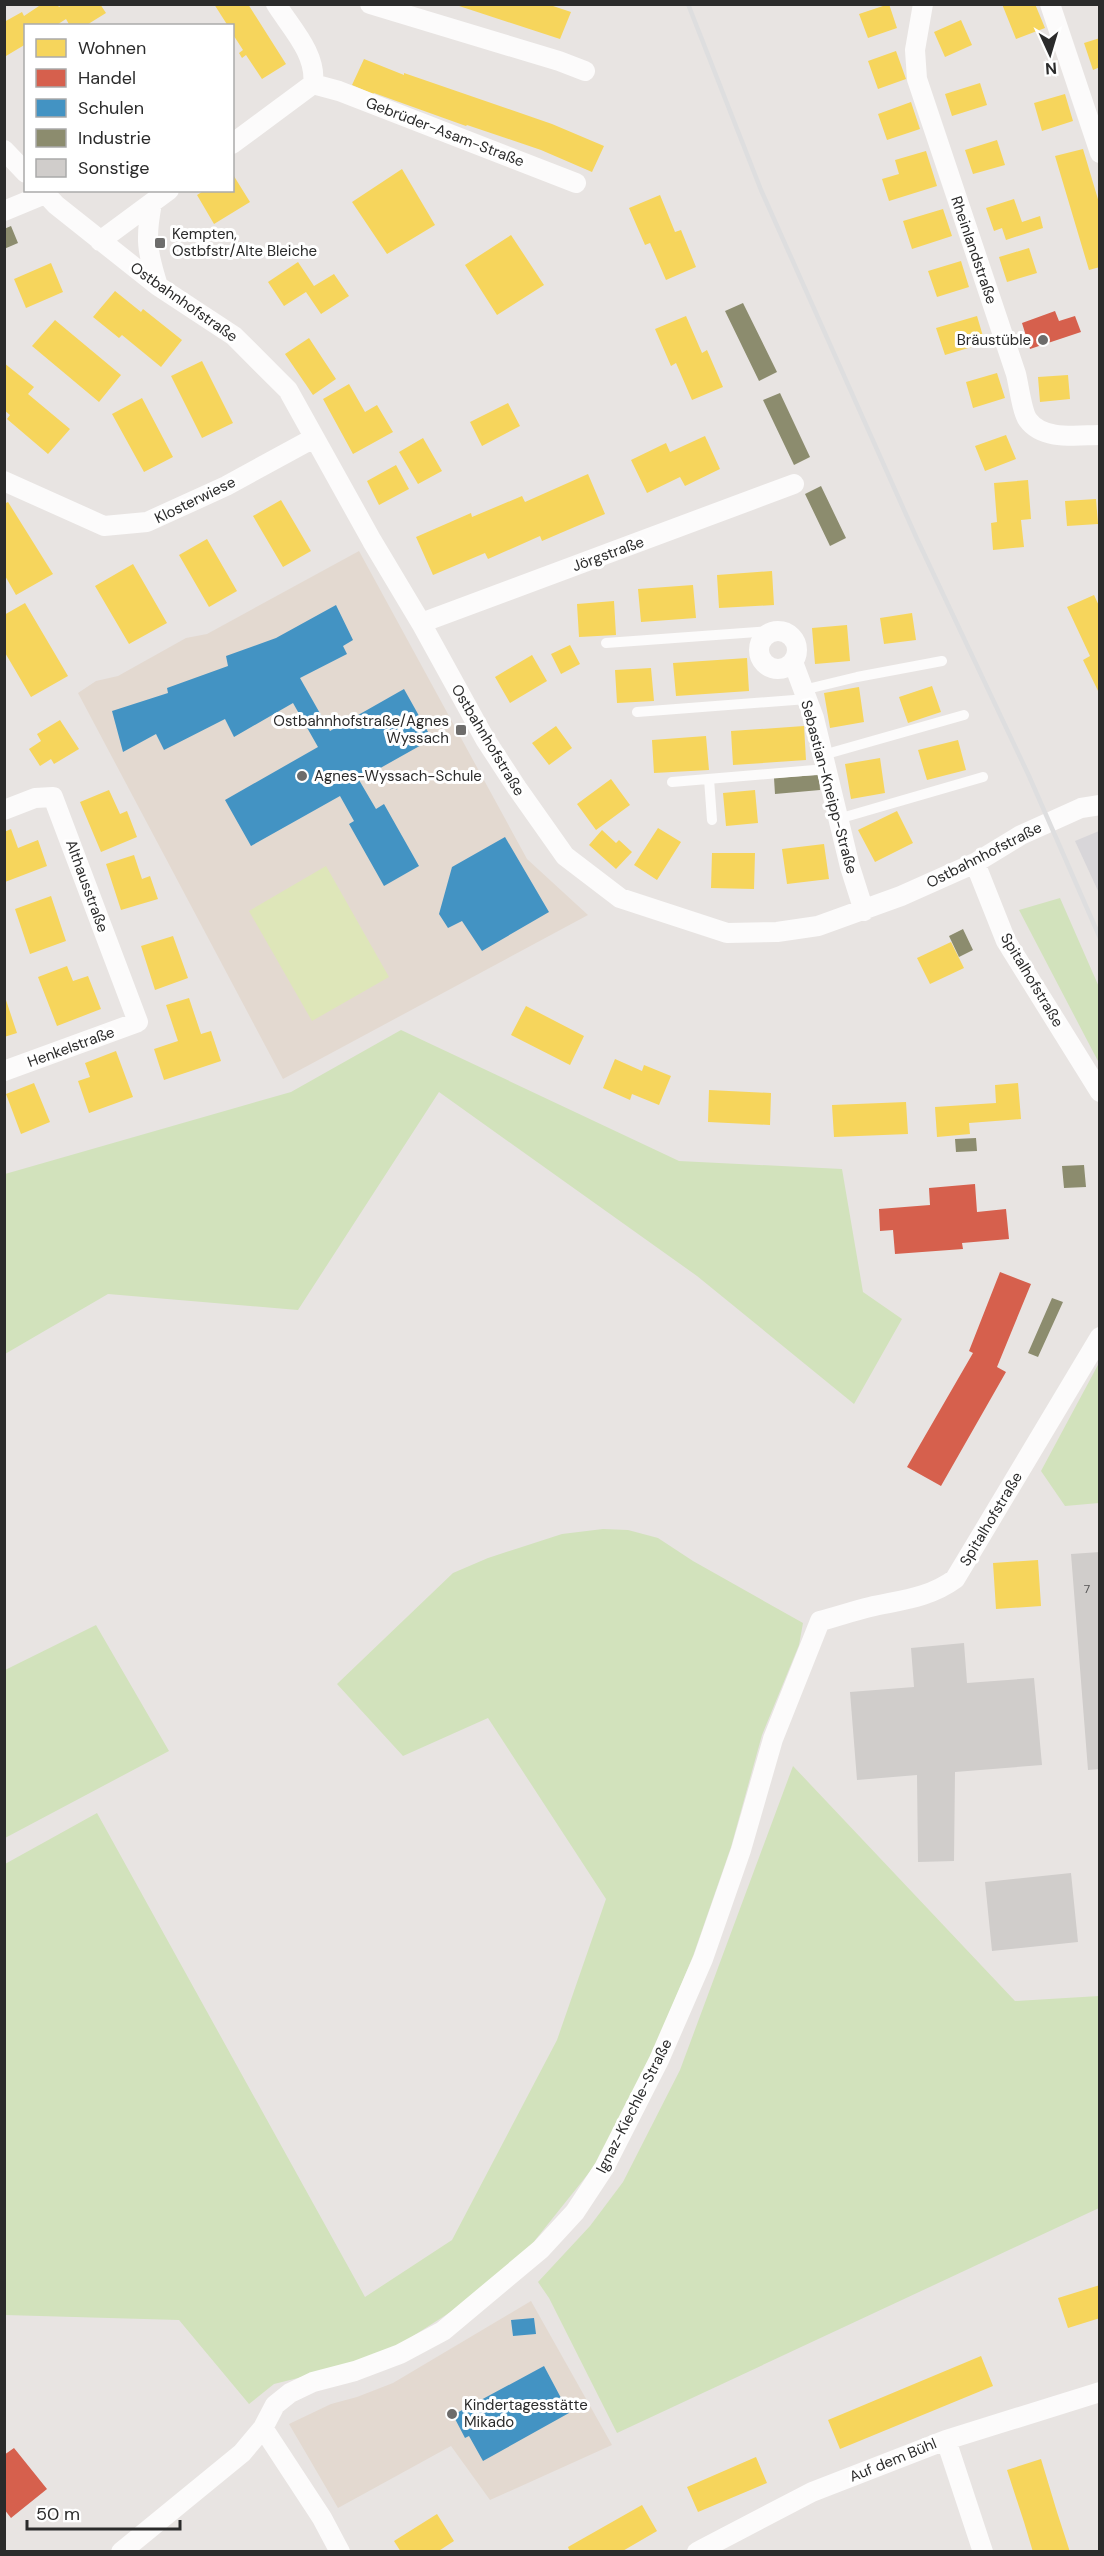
<svg xmlns="http://www.w3.org/2000/svg" width="1104" height="2556" font-family="'DM Sans',sans-serif">
<style>
.industrial{fill:#d8d6d9}
.education{fill:#e3d9d0}
.green{fill:#d2e2bc}
.pitch{fill:#dee6b9}
.homes{fill:#f6d55c}
.shops{fill:#d6604d}
.schools{fill:#4393c3}
.industry{fill:#8c8c6e}
.building{fill:#d0cdcb}
.lines{fill:none;stroke-linecap:round;stroke-linejoin:round}
.lane{stroke:#fcfbfb;stroke-width:10}
.street{stroke:#fcfbfb;stroke-width:20}
.rail{stroke:#dededf;stroke-width:4.5}
.poi-dot{fill:#6d6c6b;stroke:#fff;stroke-width:2}
.labels{text-anchor:middle;dominant-baseline:central;stroke-width:6;stroke-linejoin:round;paint-order:stroke}
.number-label{font-size:12px;fill:#555454}
.street-label{font-size:15px;fill:#2b2b2b;stroke:#fff}
.poi-label{font-size:15px;fill:#2b2b2b;stroke:#fff;text-anchor:start}
</style>
<rect width="100%" height="100%" fill="#e8e4e2"/>
<path class="industrial" d="M1099,831V893L1075,841Z"/>
<path class="education" d="M359,551L527,859L588,915L283,1079L78,693L96,681L118,676L186,638L207,634Z
M531,2301L612,2445L490,2500L451,2446L338,2508L289,2424L331,2404L357,2397L393,2383Z"/>
<path class="green" d="M1060,898L1099,987V1063L1019,910Z
M401,1030L679,1161L842,1169L863,1292L902,1319L854,1404L697,1276L439,1092L298,1310L108,1294L5,1354V1174L291,1092Z
M1099,1363V1503L1065,1506L1041,1471Z
M603,1529L628,1530L658,1538L693,1561L803,1623L799,1645L762,1735L731,1847L693,1956L651,2057L596,2164L532,2244L477,2295L396,2347L354,2364L274,2384L249,2404L179,2320L5,2315V1864L97,1813L365,2297L452,2240L557,2040L606,1899L488,1718L403,1756L337,1684L453,1573L488,1558L562,1534Z
M96,1625L169,1751L5,1838V1670Z
M793,1766L1015,2001L1099,1996V2208L617,2433L549,2298L538,2282L590,2226L623,2182L680,2070Z"/>
<path class="pitch" d="M326,866L389,977L312,1021L249,911Z"/>
<path class="homes" d="M42,4H57L59,7L63,4H100L106,13L85,26H70L66,19L55,26H26V44L6,56L4,22L22,12L24,16Z
M214,4H248L286,64L262,79L246,55L242,58L239,53L243,50L232,33V26H228Z
M453,4H547L571,12L560,39Z
M889,4L897,28L868,38L859,14Z
M1002,4H1035L1045,28L1016,39Z
M961,20L972,45L945,57L934,32Z
M1100,38V67L1093,70L1084,43Z
M896,51L906,79L878,89L868,61Z
M364,59L404,75V73L552,124L604,146L592,172L541,150L467,125L466,126L374,93L373,94L352,85Z
M980,83L987,105L952,116L945,94Z
M1065,94L1073,121L1042,131L1034,103Z
M911,102L920,129L887,140L878,114Z
M997,140L1005,165L973,174L965,150Z
M1083,149L1100,206V267L1089,270L1055,156Z
M926,151L937,186L889,201L882,179L899,174L895,160Z
M402,169L435,225L387,254L352,202Z
M232,173L250,202L214,224L197,195L205,190H232Z
M660,195L675,232L681,230L696,267L666,280L650,243L645,245L629,208Z
M1014,199L1022,222L1040,216L1043,228L1006,240L1002,228L994,231L986,208Z
M943,209L952,236L912,249L903,221Z
M511,235L544,285L497,315L465,265Z
M1029,248L1037,273L1007,282L999,257Z
M961,261L969,287L937,297L928,271Z
M298,262L314,286L334,274L349,296L321,314L306,292L284,306L268,282Z
M51,263L63,292L26,308L14,279Z
M115,291L141,312L143,309L182,340L161,367L122,335L119,338L93,317Z
M686,316L702,353L707,350L723,387L692,400L676,363L671,366L655,329Z
M977,316L985,343L945,355L936,328Z
M55,320L121,375L99,402L32,346Z
M309,338L336,379L313,395L285,354Z
M202,361L233,423L202,438L171,376Z
M4,363L34,387L28,394L70,429L48,454L7,419L10,415L4,410Z
M997,373L1005,398L973,408L966,382Z
M1068,375L1070,399L1040,402L1038,377Z
M349,384L365,412L377,405L393,432L353,454L323,399Z
M142,398L173,457L144,472L112,414Z
M508,403L520,426L482,446L470,422Z
M1006,435L1016,459L985,471L975,446Z
M705,436L720,469L685,486L680,477L647,493L631,460L666,443L670,452Z
M423,438L442,471L418,484L399,452Z
M396,465L409,489L379,505L367,481Z
M588,474L605,514L542,541L540,536L488,559L485,553L433,575L416,537L471,513L472,517L522,496L525,502Z
M1028,480L1031,519L1021,520L1024,547L993,550L991,523L997,522L994,483Z
M1096,499L1098,524L1067,526L1065,501Z
M281,500L311,551L283,567L253,516Z
M8,502L53,574L16,595L4,574V504Z
M207,539L237,591L209,607L179,555Z
M133,564L167,623L129,644L95,586Z
M772,571L774,605L719,608L717,575Z
M693,585L696,618L641,622L638,589Z
M1094,595L1100,608V695L1083,660L1090,656L1067,607Z
M614,601L616,635L579,637L577,604Z
M25,603L68,676L31,697L4,651V615Z
M912,613L916,640L884,644L880,618Z
M847,625L850,661L815,664L812,628Z
M570,645L580,664L561,674L551,654Z
M532,655L547,681L510,703L495,677Z
M747,658L749,691L676,696L673,663Z
M651,668L654,701L617,703L615,670Z
M932,686L941,712L908,723L899,697Z
M859,687L864,722L830,728L824,693Z
M60,720L79,749L54,764L51,759L40,766L29,749L41,741L37,734Z
M556,726L572,748L549,765L532,743Z
M804,726L806,760L733,765L731,731Z
M706,736L709,770L654,773L652,740Z
M958,740L966,770L927,780L918,750Z
M880,758L885,793L851,799L845,764Z
M611,779L630,805L596,830L577,804Z
M109,790L120,814L127,811L137,837L101,852L80,802Z
M755,790L758,823L726,826L723,793Z
M897,811L913,843L875,862L858,830Z
M658,828L681,842L657,880L634,865Z
M11,829L18,848L38,840L47,866L5,882L4,832Z
M602,830L616,843L619,840L632,852L616,869L589,845Z
M824,844L829,879L787,884L782,849Z
M712,853H755L754,889L711,888Z
M134,855L142,879L150,876L158,899L121,910L106,864Z
M51,896L66,941L30,954L15,909Z
M173,936L188,978L155,990L141,946Z
M951,942L964,968L930,984L917,958Z
M67,966L73,981L88,976L101,1009L57,1026L38,977Z
M4,994L17,1033L4,1037Z
M189,998L201,1034L211,1031L221,1061L164,1080L154,1049L178,1041L166,1005Z
M526,1006L584,1036L570,1065L511,1035Z
M116,1051L133,1097L89,1113L78,1081L90,1077L85,1063Z
M615,1059L642,1071L644,1065L671,1076L659,1105L632,1094L630,1100L603,1088Z
M34,1083L50,1122L21,1134L6,1094Z
M1018,1083L1021,1119L969,1123L970,1134L937,1137L935,1107L996,1103L995,1085Z
M709,1090L771,1093L770,1125L708,1122Z
M906,1102L908,1134L834,1137L832,1105Z
M1038,1560L1041,1606L996,1609L993,1563Z
M1100,2285V2318L1068,2328L1058,2298Z
M981,2356L993,2386L840,2449L828,2420Z
M756,2457L767,2483L698,2512L687,2487Z
M1041,2459L1057,2512L1070,2552H1033L1024,2522L1007,2470Z
M642,2505L657,2531L621,2552H570L568,2547Z
M437,2514L454,2541L437,2552H401L394,2541Z"/>
<path class="shops" d="M1055,311L1059,321L1075,316L1081,332L1030,349L1022,323Z
M975,1184L977,1212L1006,1209L1009,1239L962,1243L963,1249L895,1254L893,1230L880,1231L879,1209L930,1205L929,1188Z
M1000,1272L1031,1284L997,1367L1006,1372L941,1486L907,1467L973,1353L969,1351Z
M14,2448L47,2489L11,2518L4,2509V2455Z"/>
<path class="schools" d="M336,605L353,640L343,646L347,654L300,678L330,731L404,689L432,739L359,780L376,809L384,804L419,866L384,886L349,824L354,821L340,796L251,846L225,800L318,747L293,703L234,737L225,719L164,750L156,734L123,752L112,711L168,693L167,688L228,666L226,656L276,638Z
M505,837L549,912L482,951L462,921L448,928L439,914L452,867Z
M534,2318L536,2334L513,2336L511,2320Z
M544,2366L569,2413L483,2461L469,2436L465,2438L453,2415Z"/>
<path class="industry" d="M11,226L18,243L4,249V229Z
M743,303L777,372L759,381L725,311Z
M780,393L810,457L794,465L763,400Z
M821,486L846,538L830,546L805,494Z
M819,775L820,790L775,794L774,778Z
M963,929L973,950L959,957L949,936Z
M976,1138L977,1151L956,1152L955,1139Z
M1084,1165L1086,1187L1064,1188L1062,1166Z
M1052,1298L1063,1302L1038,1357L1028,1353Z"/>
<path class="building" d="M1100,1552V1769L1088,1770L1071,1554Z
M964,1643L967,1683L1034,1678L1042,1765L955,1772L954,1861L918,1862L917,1775L857,1780L850,1692L914,1687L911,1648Z
M1071,1873L1078,1942L992,1951L985,1882Z"/>
<g class="lines">
<path class="lane" d="M606,643L772,631
M803,690L857,677L942,661
M637,712L807,699
M823,755L964,715
M709,779L712,820
M672,782L826,769
M838,819L983,777"/>
<path class="street" d="M370,4L559,61L585,71
M923,4L915,50L917,79L1016,374C1019,386 1022,412 1028,420C1043,441 1078,435 1100,435
M1050,4L1100,153
M313,84L339,91L576,183
M232,144L313,84C317,54 291,28 276,4
M4,150L26,173
M42,190L56,205L158,286L234,336L288,390L372,541L421,623L485,739L517,788L565,856L620,898L727,933L777,932L818,926L901,896L975,863L1021,835L1081,808L1100,805
M152,203C145,239 147,251 158,286
M4,211L45,194
M100,241L169,190
M4,481L104,526L147,522L226,486L314,438
M421,623L794,484
M759 650a19 19 0 1 1 38 0a19 19 0 1 1-38 0Z
M793,662L814,718L850,867L864,911
M4,810L35,798L53,797L138,1022L4,1071
M975,863L1006,941L1100,1092
M263,2428L322,2518L340,2552
M946,2440L983,2552
M121,2552L242,2453L263,2428L275,2405L290,2393L313,2382L355,2371L400,2354L443,2331L541,2249L575,2212L604,2168L659,2060L703,1959L741,1850L773,1739L820,1621C836,1617 853,1611 870,1607C901,1600 929,1598 955,1579L1100,1337
M697,2552L812,2492L946,2440L1100,2392"/>
<path class="rail" d="M688,4L761,190L917,539L1029,776L1100,938"/>
</g>
<g class="poi-dot">
<rect x="154" y="237" width="12" height="12" rx="3"/>
<circle cx="1043" cy="340" r="6"/>
<rect x="455" y="724" width="12" height="12" rx="3"/>
<circle cx="302" cy="776" r="6"/>
<circle cx="452" cy="2414" r="6"/>
</g>
<g class="labels">
<g class="number-label">
<text x="1087" y="1589">7</text>
</g>
<g class="street-label">
<text transform="translate(445 132) rotate(21)">Gebrüder-Asam-Straße</text>
<text transform="translate(974 250) rotate(71)">Rheinlandstraße</text>
<text transform="translate(184 302) rotate(35)">Ostbahnhofstraße</text>
<text transform="translate(195 500) rotate(-26)">Klosterwiese</text>
<text transform="translate(608 554) rotate(-20)">Jörgstraße</text>
<text transform="translate(488 740) rotate(59)">Ostbahnhofstraße</text>
<text transform="translate(829 787) rotate(75)">Sebastian-Kneipp-Straße</text>
<text transform="translate(984 855) rotate(-27)">Ostbahnhofstraße</text>
<text transform="translate(87 886) rotate(70)">Althausstraße</text>
<text transform="translate(1032 980) rotate(59)">Spitalhofstraße</text>
<text transform="translate(71 1047) rotate(-20)">Henkelstraße</text>
<text transform="translate(991 1519) rotate(-59)">Spitalhofstraße</text>
<text transform="translate(634 2106) rotate(-63)">Ignaz-Kiechle-Straße</text>
<text transform="translate(893 2460) rotate(-22)">Auf dem Bühl</text>
</g>
<g class="poi-label">
<text x="172" y="234">Kempten,<tspan x="172" dy="17">Ostbfstr/Alte Bleiche</tspan></text>
<text x="1031" y="340" text-anchor="end">Bräustüble</text>
<text x="449" y="721" text-anchor="end">Ostbahnhofstraße/Agnes<tspan x="449" dy="17">Wyssach</tspan></text>
<text x="314" y="776">Agnes-Wyssach-Schule</text>
<text x="464" y="2405">Kindertagesstätte<tspan x="464" dy="17">Mikado</tspan></text>
</g>
</g>
<rect width="1104" height="2556" fill="none" stroke="#2b2b2b" stroke-width="12"/>
<rect x="24" y="24" width="210" height="168" fill="#ffffff" stroke="#aaaaaa" stroke-width="1.5"/>
<rect x="36" y="39" width="30" height="18" fill="#f6d55c" stroke="#aaaaaa" stroke-width="1.5"/>
<text x="78" y="54" font-size="18" fill="#2b2b2b">Wohnen</text>
<rect x="36" y="69" width="30" height="18" fill="#d6604d" stroke="#aaaaaa" stroke-width="1.5"/>
<text x="78" y="84" font-size="18" fill="#2b2b2b">Handel</text>
<rect x="36" y="99" width="30" height="18" fill="#4393c3" stroke="#aaaaaa" stroke-width="1.5"/>
<text x="78" y="114" font-size="18" fill="#2b2b2b">Schulen</text>
<rect x="36" y="129" width="30" height="18" fill="#8c8c6e" stroke="#aaaaaa" stroke-width="1.5"/>
<text x="78" y="144" font-size="18" fill="#2b2b2b">Industrie</text>
<rect x="36" y="159" width="30" height="18" fill="#d0cdcb" stroke="#aaaaaa" stroke-width="1.5"/>
<text x="78" y="174" font-size="18" fill="#2b2b2b">Sonstige</text>
<g transform="translate(1050 54) rotate(176)" stroke="#ffffff" stroke-width="4.5" paint-order="stroke">
<path d="M0-4.5L10 22L0 15L-10 22Z" fill="#2b2b2b"/>
<text y="-9" font-size="16" font-weight="bold" text-anchor="middle" fill="#2b2b2b">N</text>
</g>
<path d="M27 2520v9h153v-9" fill="none" stroke="#2b2b2b" stroke-width="3"/>
<text x="36" y="2520" font-size="18" fill="#2b2b2b" stroke="#ffffff" stroke-width="4.5" paint-order="stroke">50 m</text>
</svg>
